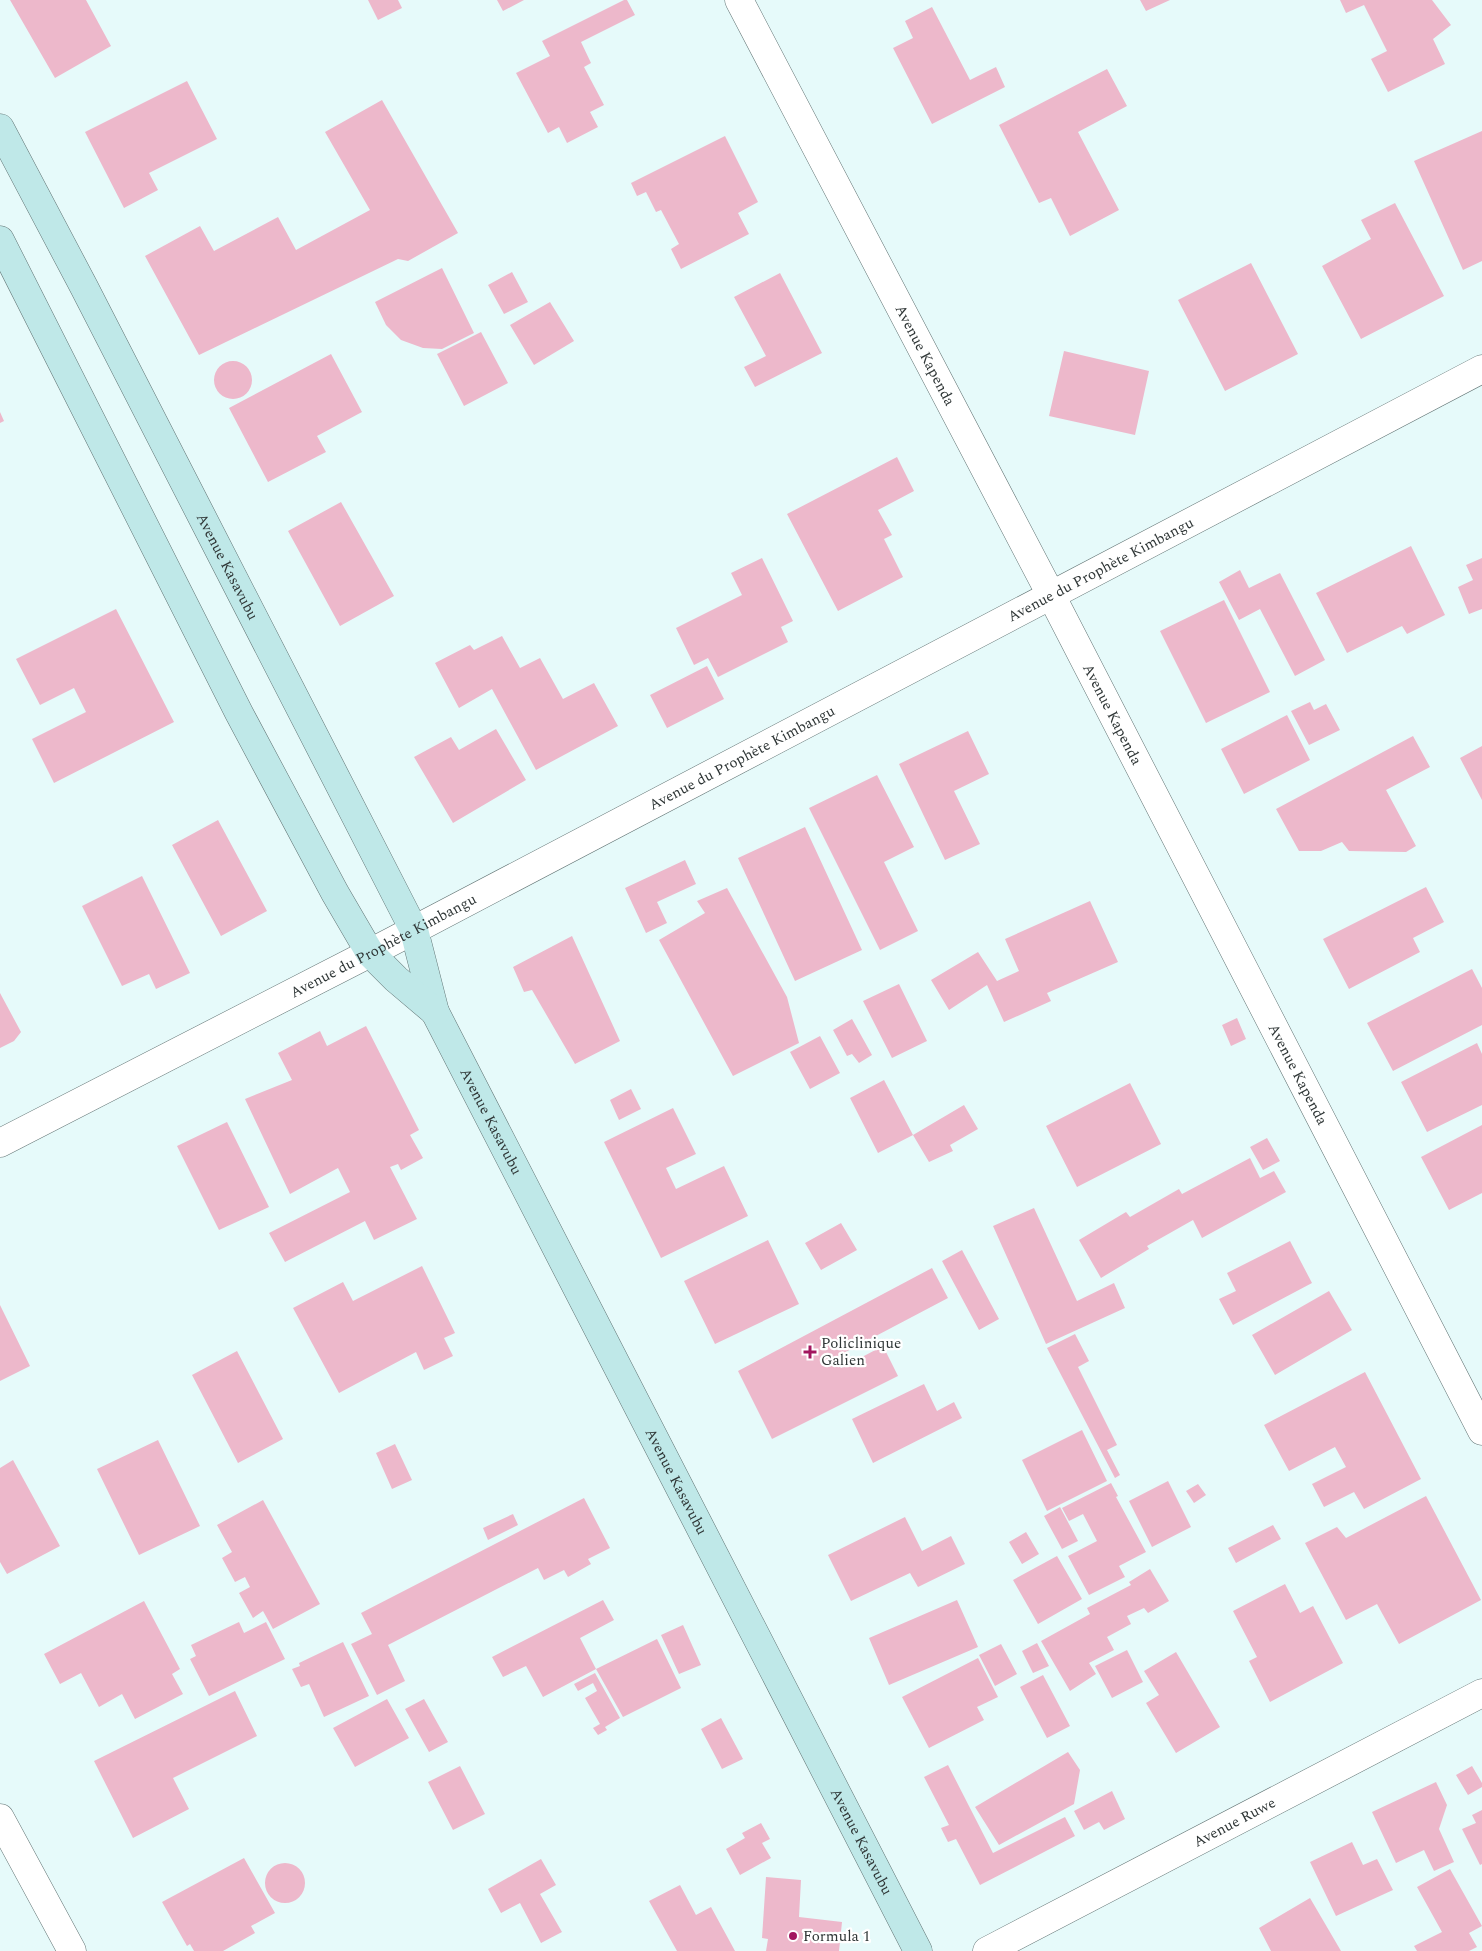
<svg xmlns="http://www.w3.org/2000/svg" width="1482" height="1951" font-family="Spectral,serif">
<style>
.building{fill:#edb8cb}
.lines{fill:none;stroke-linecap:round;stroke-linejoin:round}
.minor-casing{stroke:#627474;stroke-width:29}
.tertiary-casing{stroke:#627474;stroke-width:29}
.secondary-casing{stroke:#627474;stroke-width:29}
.minor{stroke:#fff;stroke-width:28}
.tertiary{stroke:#fff;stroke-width:28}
.secondary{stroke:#bfe8e8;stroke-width:28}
.poi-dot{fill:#a2165f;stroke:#fff;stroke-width:2}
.labels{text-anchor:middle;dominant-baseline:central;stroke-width:4.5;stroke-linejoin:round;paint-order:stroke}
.street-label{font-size:15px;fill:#2f3636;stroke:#fff}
.poi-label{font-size:15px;fill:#2f3636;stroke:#fff;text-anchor:start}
</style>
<rect width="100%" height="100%" fill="#e6fafa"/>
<path class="building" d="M10,0H86L111,46L55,78Z
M368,0H398L402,8L378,20Z
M497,0H524L503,11Z
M624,0H627L635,15L581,42L591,63L584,67L604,105L590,112L598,127L567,143L559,127L548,133L516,73L550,56L542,41Z
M1140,0H1170L1146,11Z
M1340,0H1432L1451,25L1433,39L1445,64L1388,92L1371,59L1387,51L1364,5L1346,13Z
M932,7L970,80L996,67L1005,87L932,124L893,48L913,38L905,21Z
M1107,69L1127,106L1078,132L1119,210L1070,236L1051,198L1039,203L999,125Z
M187,81L217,139L149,173L158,190L124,208L85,132Z
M382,100L458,233L408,261L398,259L199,355L145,256L200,226L214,251L278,217L296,250L370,210L325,132Z
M1482,131V261L1463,270L1414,161Z
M725,136L758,202L738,213L749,234L681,269L671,249L679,244L661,210L656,212L646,192L637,196L631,183Z
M1395,203L1444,296L1361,339L1322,266L1371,239L1361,220Z
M1251,263L1298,354L1225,391L1178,300Z
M442,268L474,333L442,349L423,348L401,340L386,325L375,302Z
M512,272L528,302L504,314L488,285Z
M780,273L822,353L755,387L744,367L766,356L734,297Z
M550,302L574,341L534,365L510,325Z
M481,332L508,383L464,406L437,354Z
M1064,351L1149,371L1135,435L1049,416Z
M331,354L362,412L317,436L326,452L268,482L229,408Z
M214 380a19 19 0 1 1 38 0a19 19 0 1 1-38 0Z
M0,412L4,421L0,423Z
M897,457L914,491L878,510L892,535L884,539L903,577L838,611L787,514Z
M341,502L394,596L340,626L288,531Z
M1411,546L1445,615L1407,634L1402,626L1347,653L1316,593Z
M762,558L793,621L781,627L788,642L718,677L708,658L694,665L676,628L742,595L731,573Z
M1482,558V609L1469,614L1458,587L1473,580L1466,565Z
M1240,570L1249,588L1280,573L1325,660L1295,676L1260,609L1239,620L1219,582Z
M1224,600L1270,692L1206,723L1160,631Z
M116,609L174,722L54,783L32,739L86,712L74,688L40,705L16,659Z
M502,636L520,668L540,658L563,699L594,683L618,726L536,770L492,689L459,708L435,663L470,645L474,650Z
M707,666L724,699L667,728L650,695Z
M1310,702L1314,710L1326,704L1340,730L1309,745L1291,711Z
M1287,715L1310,760L1244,794L1221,749Z
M496,729L526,780L453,823L414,757L451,737L459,750Z
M968,731L989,774L954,791L980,844L945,860L899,764Z
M1413,736L1430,767L1386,790L1416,846L1406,852L1349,851L1342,842L1321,851H1299L1276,809Z
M1482,746V800L1460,758Z
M877,775L914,847L884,862L918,931L880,950L809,808Z
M218,820L267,911L221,936L172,845Z
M805,827L862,950L795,981L738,858Z
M685,860L696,884L657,902L667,923L646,933L625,888Z
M142,876L190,973L156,989L149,974L122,986L82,906Z
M1426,887L1444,922L1413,938L1420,952L1349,989L1323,939Z
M727,888L787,997L799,1043L733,1076L659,940L705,913L697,901Z
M1090,901L1118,962L1047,993L1051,1001L1004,1022L987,985L949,1010L931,980L978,952L997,981L1019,971L1005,939Z
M572,936L620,1041L575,1064L532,990L524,992L513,967Z
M1472,969L1482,988V1025L1393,1071L1367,1023Z
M899,984L927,1041L892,1058L863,1001Z
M0,993L21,1032L14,1041L0,1048Z
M1237,1018L1246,1039L1231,1046L1222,1025Z
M852,1019L872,1055L859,1063L852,1054L847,1056L833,1030Z
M366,1026L419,1130L410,1135L423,1158L401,1170L398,1164L390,1167L417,1219L374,1240L365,1221L285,1262L269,1233L350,1192L338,1168L290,1194L245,1099L292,1080L278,1053L320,1031L327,1046Z
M820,1036L840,1073L810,1089L790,1052Z
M1477,1043L1482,1054V1105L1427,1132L1401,1082Z
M884,1080L913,1135L878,1153L850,1098Z
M1130,1083L1161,1144L1077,1187L1046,1126Z
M631,1089L641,1109L619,1120L610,1100Z
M964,1105L978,1129L950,1145L953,1151L929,1162L913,1135Z
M673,1108L696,1154L666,1168L676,1189L724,1166L748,1216L661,1258L604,1142Z
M227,1122L269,1207L219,1230L177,1146Z
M1482,1125V1193L1449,1210L1421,1157Z
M1267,1138L1280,1161L1263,1170L1250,1147Z
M1250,1158L1260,1178L1274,1171L1286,1192L1202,1238L1193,1220L1147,1246L1149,1249L1101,1278L1079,1240L1126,1212L1130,1217L1179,1189L1182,1194Z
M1034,1208L1077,1301L1114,1283L1125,1308L1046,1344L993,1226Z
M841,1223L857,1250L821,1270L805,1243Z
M768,1240L799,1304L715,1344L684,1281Z
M1290,1241L1312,1283L1233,1325L1219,1299L1236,1291L1227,1273Z
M962,1250L999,1319L979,1330L942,1261Z
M422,1266L455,1333L444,1338L453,1356L424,1370L416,1352L339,1393L293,1308L343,1282L353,1301Z
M932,1268L948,1298L836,1357L841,1368L883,1346L898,1376L772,1439L738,1371Z
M1329,1291L1352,1330L1275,1375L1252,1335Z
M0,1305L30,1366L0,1381Z
M1075,1334L1089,1361L1078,1367L1117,1445L1107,1450L1120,1475L1115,1478L1047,1348Z
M237,1351L283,1439L238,1463L192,1375Z
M1365,1372L1421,1479L1364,1509L1354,1492L1324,1507L1312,1484L1346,1467L1335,1447L1289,1471L1264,1425Z
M924,1384L937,1411L954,1402L962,1418L873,1463L852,1419Z
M1082,1430L1107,1481L1047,1511L1022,1460Z
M158,1440L200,1526L139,1555L97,1469Z
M395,1444L412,1480L392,1489L376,1453Z
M13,1460L60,1546L7,1574L0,1562V1468Z
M1168,1481L1191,1527L1152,1547L1129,1501Z
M1111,1483L1118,1496L1116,1497L1146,1552L1119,1566L1125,1577L1089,1595L1068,1556L1097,1541L1083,1514L1069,1521L1062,1508Z
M1198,1484L1206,1495L1194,1503L1186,1491Z
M1426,1496L1481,1600L1399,1644L1377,1604L1346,1620L1305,1543L1337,1527L1346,1538Z
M584,1498L610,1548L588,1559L591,1564L568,1577L564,1570L544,1580L538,1568L388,1645L405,1681L377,1695L351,1644L372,1634L361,1613Z
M263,1500L320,1604L273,1629L263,1611L253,1618L239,1593L250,1587L245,1577L235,1582L222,1558L232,1552L217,1525Z
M1060,1507L1078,1541L1062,1549L1044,1516Z
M513,1514L518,1525L488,1540L483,1528Z
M905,1517L922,1551L951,1536L965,1564L918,1587L910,1573L851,1601L828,1555Z
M1273,1525L1281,1539L1236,1563L1228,1548Z
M1026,1532L1039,1554L1022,1564L1009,1542Z
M1057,1556L1082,1599L1038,1624L1013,1580Z
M1150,1569L1169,1601L1148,1613L1144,1608L1127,1616L1131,1624L1107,1637L1114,1650L1089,1663L1096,1674L1070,1691L1041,1641L1090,1614L1087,1608L1131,1585L1129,1582Z
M1285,1584L1300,1613L1313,1606L1343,1663L1270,1702L1249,1661L1257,1657L1233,1611Z
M603,1600L614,1620L580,1638L596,1669L543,1697L526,1666L503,1677L492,1657Z
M957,1600L978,1647L889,1685L869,1638Z
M144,1601L180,1669L172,1674L183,1694L135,1719L122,1694L99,1707L81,1673L60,1684L44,1654Z
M239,1622L244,1633L266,1622L285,1659L209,1696L190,1659L196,1656L191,1645Z
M683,1625L701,1665L679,1674L661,1635Z
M657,1639L681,1688L623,1717L596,1669Z
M343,1642L369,1696L324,1717L309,1684L301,1687L292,1669L300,1666L299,1663Z
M1037,1643L1049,1666L1033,1673L1022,1651Z
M1001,1644L1017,1674L995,1686L979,1655Z
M1127,1650L1143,1682L1112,1698L1095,1666Z
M1176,1652L1220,1727L1176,1753L1146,1703L1159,1695L1144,1671Z
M978,1658L998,1697L977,1707L984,1720L929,1748L902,1697Z
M595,1673L620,1718L605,1727L607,1730L598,1735L593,1728L600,1724L585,1698L597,1691L593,1683L578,1691L574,1684Z
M1043,1675L1070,1726L1047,1738L1020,1687Z
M235,1691L257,1736L173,1778L189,1809L133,1838L94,1761Z
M387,1699L409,1738L355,1767L333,1728Z
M424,1699L448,1742L429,1752L405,1709Z
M721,1718L743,1759L722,1769L701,1729Z
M1068,1752L1080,1770L1074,1804L999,1845L975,1807Z
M948,1765L993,1853L1065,1817L1075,1836L980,1885L956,1839L948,1842L941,1828L949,1825L924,1777Z
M460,1766L485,1814L453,1830L428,1782Z
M1472,1766L1482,1783V1787L1468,1795L1456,1775Z
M1436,1782L1447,1805L1439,1829L1454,1862L1434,1871L1424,1850L1396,1863L1372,1812Z
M1112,1791L1125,1819L1104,1830L1099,1822L1084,1830L1074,1811Z
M1482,1810V1864L1480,1865L1462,1829L1476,1823L1472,1815Z
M761,1823L770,1839L762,1843L771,1858L740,1875L726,1849L745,1838L742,1833Z
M1352,1842L1363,1865L1377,1859L1393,1890L1336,1916L1310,1862Z
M244,1858L275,1913L251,1926L255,1933L223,1951H194L190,1944L187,1946L162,1902Z
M541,1859L556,1885L540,1894L562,1932L541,1943L520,1903L501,1913L488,1889Z
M265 1883a20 20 0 1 1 40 0a20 20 0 1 1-40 0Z
M1450,1869L1482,1926L1469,1933L1477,1947L1469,1951H1417L1414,1946L1442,1932L1417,1887Z
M766,1877L801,1880L799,1917L842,1922L839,1951H766L768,1939L762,1938Z
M680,1885L696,1915L711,1907L735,1951H677L649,1901Z
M1310,1898L1341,1951H1271L1259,1928Z"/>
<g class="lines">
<g class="minor-casing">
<g id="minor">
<path id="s1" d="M739,0L1051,595L1482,1431"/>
</g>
</g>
<g class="tertiary-casing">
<g id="tertiary">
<path id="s2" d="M0,1143L370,953L1482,369"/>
<path d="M0,1818L72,1951"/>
<path id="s3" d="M987,1951L1482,1693"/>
</g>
</g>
<g class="secondary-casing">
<g id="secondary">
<path id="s4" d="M0,128L84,287L414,930L435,1012L918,1951"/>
<path d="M0,240L239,713L335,893L370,953L396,979L435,1012"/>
</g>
</g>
<use href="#minor" class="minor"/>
<use href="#tertiary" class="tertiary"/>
<use href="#secondary" class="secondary"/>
</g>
<g class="poi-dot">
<path d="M807.5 1344.5h5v5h5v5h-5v5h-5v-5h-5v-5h5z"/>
<circle cx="793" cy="1936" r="5"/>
</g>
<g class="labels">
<g class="street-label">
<text stroke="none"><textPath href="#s1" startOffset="401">Avenue Kapenda</textPath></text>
<text stroke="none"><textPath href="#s4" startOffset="494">Avenue Kasavubu</textPath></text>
<text stroke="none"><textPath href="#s2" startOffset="1241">Avenue du Prophète Kimbangu</textPath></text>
<text stroke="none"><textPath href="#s1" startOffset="806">Avenue Kapenda</textPath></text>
<text stroke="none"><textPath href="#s2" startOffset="836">Avenue du Prophète Kimbangu</textPath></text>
<text stroke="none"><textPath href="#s2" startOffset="431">Avenue du Prophète Kimbangu</textPath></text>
<text stroke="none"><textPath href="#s1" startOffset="1211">Avenue Kapenda</textPath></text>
<text stroke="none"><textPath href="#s4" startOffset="1110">Avenue Kasavubu</textPath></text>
<text stroke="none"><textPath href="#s4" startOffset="1515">Avenue Kasavubu</textPath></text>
<text stroke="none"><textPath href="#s3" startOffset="279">Avenue Ruwe</textPath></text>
<text stroke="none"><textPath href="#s4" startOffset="1920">Avenue Kasavubu</textPath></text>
</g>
<g class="poi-label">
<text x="821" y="1343">Policlinique<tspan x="821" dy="17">Galien</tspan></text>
<text x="803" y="1936">Formula 1</text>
</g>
</g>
</svg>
